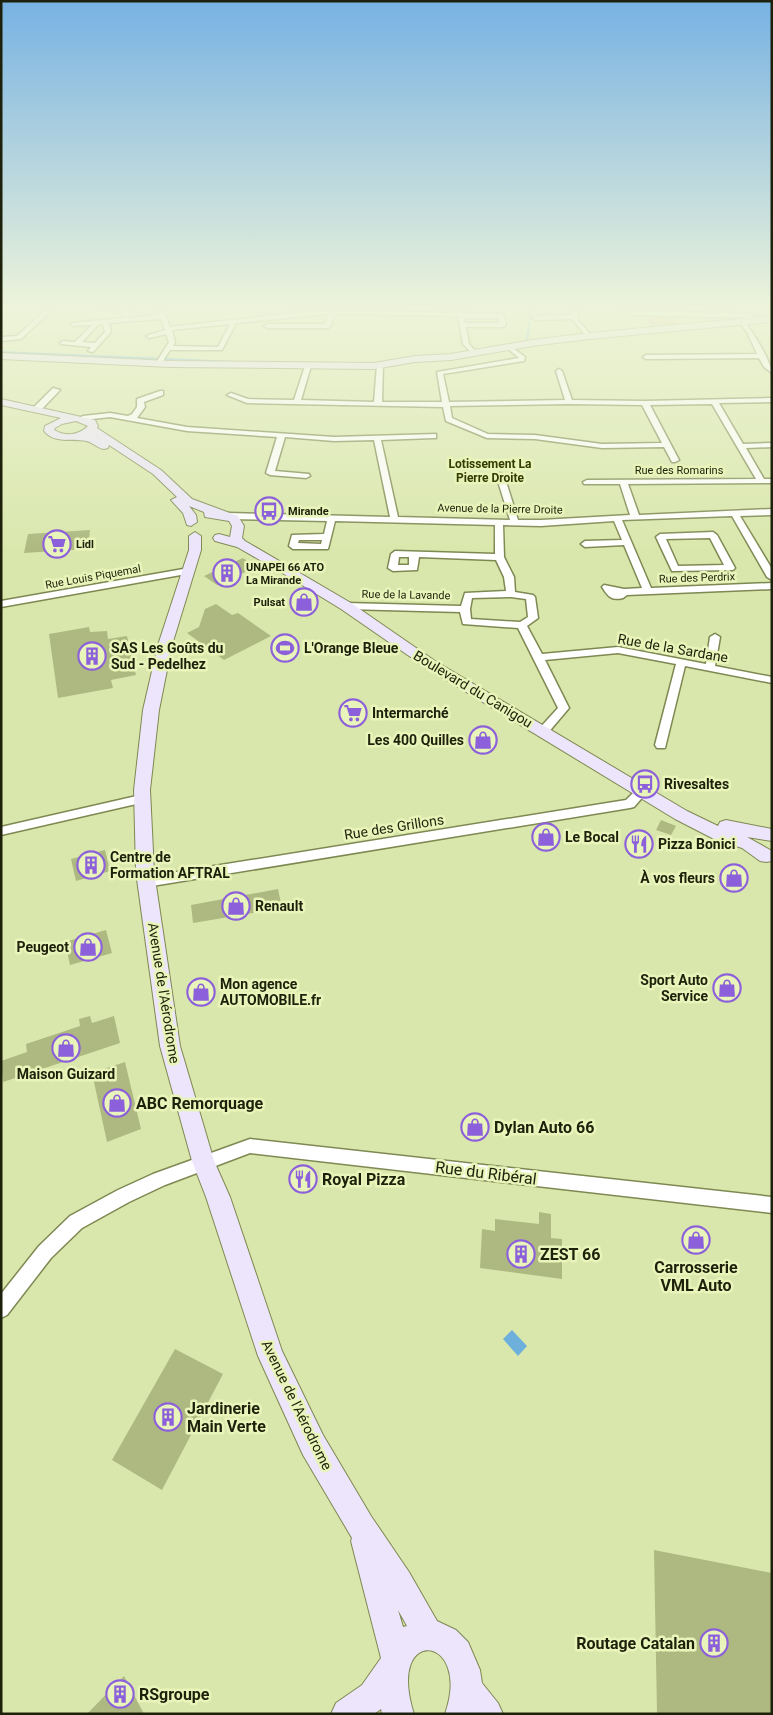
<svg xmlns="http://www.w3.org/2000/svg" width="773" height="1715" font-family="Roboto,sans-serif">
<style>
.green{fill:#ebb48c}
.water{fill:#6db0db}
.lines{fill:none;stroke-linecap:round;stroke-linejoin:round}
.stream{stroke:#6db0db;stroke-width:2}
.building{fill:#adb980}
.street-casing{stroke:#7e8852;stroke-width:3}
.secondary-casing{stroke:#7e8852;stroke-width:2}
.street{fill:#fff;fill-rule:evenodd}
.secondary{fill:#ece5fb;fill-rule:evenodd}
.labels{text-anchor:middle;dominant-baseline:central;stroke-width:5;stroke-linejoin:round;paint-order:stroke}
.far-street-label{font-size:11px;fill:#1d200a;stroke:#e8f4b9}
.far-poi-label{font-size:11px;font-weight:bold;fill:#1d200a;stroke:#e8f4b9;text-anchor:start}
.far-neighbourhood-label{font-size:12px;font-weight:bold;fill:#333b00;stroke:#e8f4b9}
.poi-label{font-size:14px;font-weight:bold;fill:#1d200a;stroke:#e8f4b9;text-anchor:start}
.street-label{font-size:14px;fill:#1d200a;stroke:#e8f4b9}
.near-poi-label{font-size:16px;font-weight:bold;fill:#1d200a;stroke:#e8f4b9;text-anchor:start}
.near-street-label{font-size:16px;fill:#1d200a;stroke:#e8f4b9}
</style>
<rect width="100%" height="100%" fill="#dae7ac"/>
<path class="green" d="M646,317L675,318L679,324L651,327Z"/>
<path class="water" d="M512,1330L527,1346L518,1356L503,1339Z"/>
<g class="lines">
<path class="stream" d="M750,314L772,315
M505,345L527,341L531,310
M1,352L235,362
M401,359L431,355"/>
</g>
<path class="building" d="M90,530L88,549L24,553L28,534Z
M243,558L256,567L217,585L204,576Z
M216,604L232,615L238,613L271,636L224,660L187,633L199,627L205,609Z
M89,627L90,632L107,631L108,639L127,636L136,675L111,680L113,688L58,698L49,634Z
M661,820L676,826L671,835L656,830Z
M105,850L110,871L76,881L71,859Z
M278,889L282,908L193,923L191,905Z
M106,930L112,953L70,965L65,942Z
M90,1016L92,1023L114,1016L120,1043L3,1082L1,1061L27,1052L26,1044L80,1026L79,1019Z
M125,1062L141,1129L107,1142L92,1073Z
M539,1212L551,1214V1238L562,1239V1279L480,1268L482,1229L495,1231V1219L539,1224Z
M175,1349L223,1374L162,1490L112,1460Z
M654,1550L772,1573V1714H657Z
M124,1676L144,1714H87Z"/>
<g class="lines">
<g class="street-casing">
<path id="street" d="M45,310H52L21,339L1,341V337L17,336Z
M98,310H128L130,318L160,315L158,310H164L170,327L320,310L501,314L504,316L506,325L503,327H466L469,344L477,353L474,355L463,344L458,316L334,314L331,326L328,328H267L264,326L267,324H325L328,314L236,323L222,350H170L161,364L159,365L156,363L169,342L166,334L149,338L146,336L165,330L161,319L109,323L111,332L93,352L88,351L91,347L61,344L60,343L63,341L75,342L92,325L73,326L71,325V323L124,318L122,312ZM464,318H498L499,323H465ZM99,324H103L105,332L95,343L82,342ZM230,324L218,347L173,346L175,342L172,330Z
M571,310H577L578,320L591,335V337H587L572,319L535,320L532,318L535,316L571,315Z
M623,310L750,314L753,316L750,318L632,315Z
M742,320C750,325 772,364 772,373L764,367L759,358L646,359L643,357L646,355L757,354L747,332L739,322Z
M509,345L525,357L524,361L443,374L449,402L565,400L556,371L559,369L562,371L572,400L645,401L772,398V402L719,403L743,444L772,443V447L746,448L764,479H772V483L628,484L639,515L772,509V515L740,516L772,569V580L767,577L732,516L622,520L651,588L772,583V589L627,595L623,598C611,601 608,596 602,587L604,585L624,589L642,588L624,545L585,547L581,544L585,541L622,540L614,521L541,526L503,525L504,557L514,577L515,592L533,595L535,597L538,618L527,626L542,654L618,647L706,664L710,637L715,634L720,637L715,666L772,677V683L685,666L665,748H657L655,745L676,664L618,653L545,660L569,708L547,734L543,735L537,731L558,708L518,628L463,624L460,612L346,609L341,606L346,603L461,606L465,593L506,591L504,577L496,560L419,557L417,570L393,571L388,568L391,554L395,551L495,554V525L335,521L328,549H293L289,546L292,535L324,534L327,521L229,519L225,516L229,513L390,517L374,440L334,441L285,437L275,471L309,474L310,476L306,478L270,475L266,473L277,437L187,431L110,417L83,420L79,418L83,416L110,413L128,416L132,414L137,407V399L160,391H163V395L144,402L145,407L137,418L187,427L334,437L436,434V438H433L381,440L398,517L510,520L496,475L500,473L504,475L518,520H541L630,515L620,484H584L583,482L587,480L756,479L712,404L650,405L679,460L675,462H672L664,447L602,448L535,439L487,438L446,421L443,407L247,403L227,395L231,393L248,399L294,400L305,366L308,364L311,366L301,400L374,402L377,365L380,363L383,365L382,402H442L437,372L519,358L507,348V346ZM569,404L642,405L662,443L602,444L535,435L488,434L452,418L450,406ZM299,540H322L321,544L298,543ZM399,557H409V565H398ZM511,597L526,599L528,617L520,622L471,619L470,609L472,598Z
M53,388L60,390L40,411H34V407Z
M713,532L717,535L735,568L733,570L672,571L656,537L660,534ZM710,538L724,565L678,566L666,539Z
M189,568L192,569V573L1,607V601Z
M642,787L648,791L634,807L630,808L146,887L141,885L140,882L141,879L146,877L626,800L638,788Z
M141,795L145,796L147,799L145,802L1,835V827Z
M250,1139L772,1197V1213L250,1153L165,1185L129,1202L82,1228L51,1258L7,1315L1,1318V1294L39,1246L70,1216L118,1190L153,1174Z"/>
</g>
<g class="secondary-casing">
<path id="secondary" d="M772,316V322L589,339L532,346L451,360L415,362L374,369L170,367L1,359V353L170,361L374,363L415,356L451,354L532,340L589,333Z
M1,399L95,420L98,426L97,428L161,470L192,499L238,516L244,526L242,538L245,541L351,603L435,661L687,811L718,826L720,822L726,820L772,829V841L747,837L772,851V861L766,862L760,861L742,848L714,839L675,819L425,667L341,609L274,568L237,547L215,541L213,538L215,535L219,534L230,537L232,526L229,521L205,517L204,512L189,506L196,515L197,522L191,526L187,525L183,513L171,500L177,497L153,474L109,445L108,448L104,449C97,448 92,442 86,441C71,438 55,444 44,431L45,426L61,418L1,405ZM76,421L88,426C79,435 66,437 54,430L55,428L62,424Z
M195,532L201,536V550L172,645L159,710L150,790L154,872L180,1046L214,1161L230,1197L282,1351L323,1435L371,1516L409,1572L437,1621L456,1630L468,1642L480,1670L482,1683L498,1703L503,1714H445C473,1634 385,1624 414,1714H382L381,1709L374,1714H331L336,1703L362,1685L381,1658L351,1541L352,1538L303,1455L258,1356L206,1197L192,1161L160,1046L136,872L134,790L143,710L158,645L189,550V536ZM398,1610L407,1626L403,1627Z"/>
</g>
<use href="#street" class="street"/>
<use href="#secondary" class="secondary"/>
</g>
<linearGradient id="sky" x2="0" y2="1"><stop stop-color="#77b2e3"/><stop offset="0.56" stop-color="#eef4da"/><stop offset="1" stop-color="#eef4da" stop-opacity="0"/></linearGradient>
<rect width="773" height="551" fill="url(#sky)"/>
<defs>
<g id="bus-ring" transform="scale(1.4375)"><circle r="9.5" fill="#e8f4b9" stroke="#8c60da" stroke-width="1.5"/><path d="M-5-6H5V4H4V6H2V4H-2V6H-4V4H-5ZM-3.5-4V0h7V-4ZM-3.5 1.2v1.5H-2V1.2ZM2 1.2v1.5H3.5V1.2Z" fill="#8c60da"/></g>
<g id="supermarket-ring" transform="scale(1.4375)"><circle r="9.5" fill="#e8f4b9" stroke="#8c60da" stroke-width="1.5"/><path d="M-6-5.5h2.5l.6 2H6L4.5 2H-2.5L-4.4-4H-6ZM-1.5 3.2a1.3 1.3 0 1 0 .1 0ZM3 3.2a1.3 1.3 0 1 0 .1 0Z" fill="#8c60da"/></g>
<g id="building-ring" transform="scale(1.4375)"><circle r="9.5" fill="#e8f4b9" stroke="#8c60da" stroke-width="1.5"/><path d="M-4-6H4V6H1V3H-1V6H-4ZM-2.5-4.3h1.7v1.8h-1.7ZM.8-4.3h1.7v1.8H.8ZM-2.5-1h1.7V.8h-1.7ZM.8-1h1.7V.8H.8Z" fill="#8c60da"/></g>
<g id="shop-ring" transform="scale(1.4375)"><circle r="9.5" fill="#e8f4b9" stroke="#8c60da" stroke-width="1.5"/><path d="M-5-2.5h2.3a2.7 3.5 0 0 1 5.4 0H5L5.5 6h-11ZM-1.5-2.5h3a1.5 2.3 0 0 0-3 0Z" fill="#8c60da"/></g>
<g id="stadium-ring" transform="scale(1.4375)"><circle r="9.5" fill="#e8f4b9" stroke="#8c60da" stroke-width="1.5"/><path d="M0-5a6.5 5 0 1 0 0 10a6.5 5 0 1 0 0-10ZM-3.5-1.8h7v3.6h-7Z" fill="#8c60da"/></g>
<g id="restaurant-ring" transform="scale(1.4375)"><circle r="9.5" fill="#e8f4b9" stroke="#8c60da" stroke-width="1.5"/><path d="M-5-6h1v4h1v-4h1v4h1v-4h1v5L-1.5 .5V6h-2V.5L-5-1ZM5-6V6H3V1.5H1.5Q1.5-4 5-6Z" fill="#8c60da"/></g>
</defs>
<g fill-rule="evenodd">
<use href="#bus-ring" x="269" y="511"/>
<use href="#supermarket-ring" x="57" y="544"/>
<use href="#building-ring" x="227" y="573"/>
<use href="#shop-ring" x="304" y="602"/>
<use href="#stadium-ring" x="285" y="648"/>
<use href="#building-ring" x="92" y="656"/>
<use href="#supermarket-ring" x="353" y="713"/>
<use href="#shop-ring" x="483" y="740"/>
<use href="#bus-ring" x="645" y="784"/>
<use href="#shop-ring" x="546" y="837"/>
<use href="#restaurant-ring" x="639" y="844"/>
<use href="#building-ring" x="91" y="865"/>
<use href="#shop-ring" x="734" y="878"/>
<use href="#shop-ring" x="236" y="906"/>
<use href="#shop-ring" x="88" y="947"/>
<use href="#shop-ring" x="727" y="988"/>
<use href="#shop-ring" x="201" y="992"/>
<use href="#shop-ring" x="66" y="1048"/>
<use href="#shop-ring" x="117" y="1103"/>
<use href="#shop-ring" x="475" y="1127"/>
<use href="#restaurant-ring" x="303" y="1179"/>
<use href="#shop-ring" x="696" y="1240"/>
<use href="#building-ring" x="521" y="1254"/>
<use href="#building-ring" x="168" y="1417"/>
<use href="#building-ring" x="714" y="1643"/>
<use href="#building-ring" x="120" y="1694"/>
</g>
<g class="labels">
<g class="far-street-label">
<text x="679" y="470">Rue des Romarins</text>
<text transform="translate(500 509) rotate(1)">Avenue de la Pierre Droite</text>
<text transform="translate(93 577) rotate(-10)">Rue Louis Piquemal</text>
<text transform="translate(697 578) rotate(-2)">Rue des Perdrix</text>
<text transform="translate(406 595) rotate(1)">Rue de la Lavande</text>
</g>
<g class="far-poi-label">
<text x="288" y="511">Mirande</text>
<text x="76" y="544">Lidl</text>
<text x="246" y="567">UNAPEI 66 ATO<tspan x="246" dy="13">La Mirande</tspan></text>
<text x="285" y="602" text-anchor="end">Pulsat</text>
</g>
<g class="far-neighbourhood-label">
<text x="490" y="464">Lotissement La<tspan x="490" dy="14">Pierre Droite</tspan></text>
</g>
<g class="poi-label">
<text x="111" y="648">SAS Les Goûts du<tspan x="111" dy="16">Sud - Pedelhez</tspan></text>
<text x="304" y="648">L'Orange Bleue</text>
<text x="372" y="713">Intermarché</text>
<text x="464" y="740" text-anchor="end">Les 400 Quilles</text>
<text x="664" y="784">Rivesaltes</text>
<text x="565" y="837">Le Bocal</text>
<text x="658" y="844">Pizza Bonici</text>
<text x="110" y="857">Centre de<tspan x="110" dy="16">Formation AFTRAL</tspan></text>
<text x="715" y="878" text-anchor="end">À vos fleurs</text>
<text x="255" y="906">Renault</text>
<text x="69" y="947" text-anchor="end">Peugeot</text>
<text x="708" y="980" text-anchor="end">Sport Auto<tspan x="708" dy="16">Service</tspan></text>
<text x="220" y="984">Mon agence<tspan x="220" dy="16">AUTOMOBILE.fr</tspan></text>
<text x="66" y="1074" text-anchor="middle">Maison Guizard</text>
</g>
<g class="street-label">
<text transform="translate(673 648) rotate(10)">Rue de la Sardane</text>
<text transform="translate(473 689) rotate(31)">Boulevard du Canigou</text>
<text transform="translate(394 827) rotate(-9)">Rue des Grillons</text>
<text transform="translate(164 993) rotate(81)">Avenue de l'Aérodrome</text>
<text transform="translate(297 1405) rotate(64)">Avenue de l'Aérodrome</text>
</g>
<g class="near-poi-label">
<text x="136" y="1103">ABC Remorquage</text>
<text x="494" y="1127">Dylan Auto 66</text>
<text x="322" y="1179">Royal Pizza</text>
<text x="540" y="1254">ZEST 66</text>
<text x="696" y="1267" text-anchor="middle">Carrosserie<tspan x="696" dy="18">VML Auto</tspan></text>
<text x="187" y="1408">Jardinerie<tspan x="187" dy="18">Main Verte</tspan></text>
<text x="695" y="1643" text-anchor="end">Routage Catalan</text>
<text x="139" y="1694">RSgroupe</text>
</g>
<g class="near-street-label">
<text transform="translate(486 1173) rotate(7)">Rue du Ribéral</text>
</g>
</g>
<rect width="773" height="1715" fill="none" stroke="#1d200a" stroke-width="5"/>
</svg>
